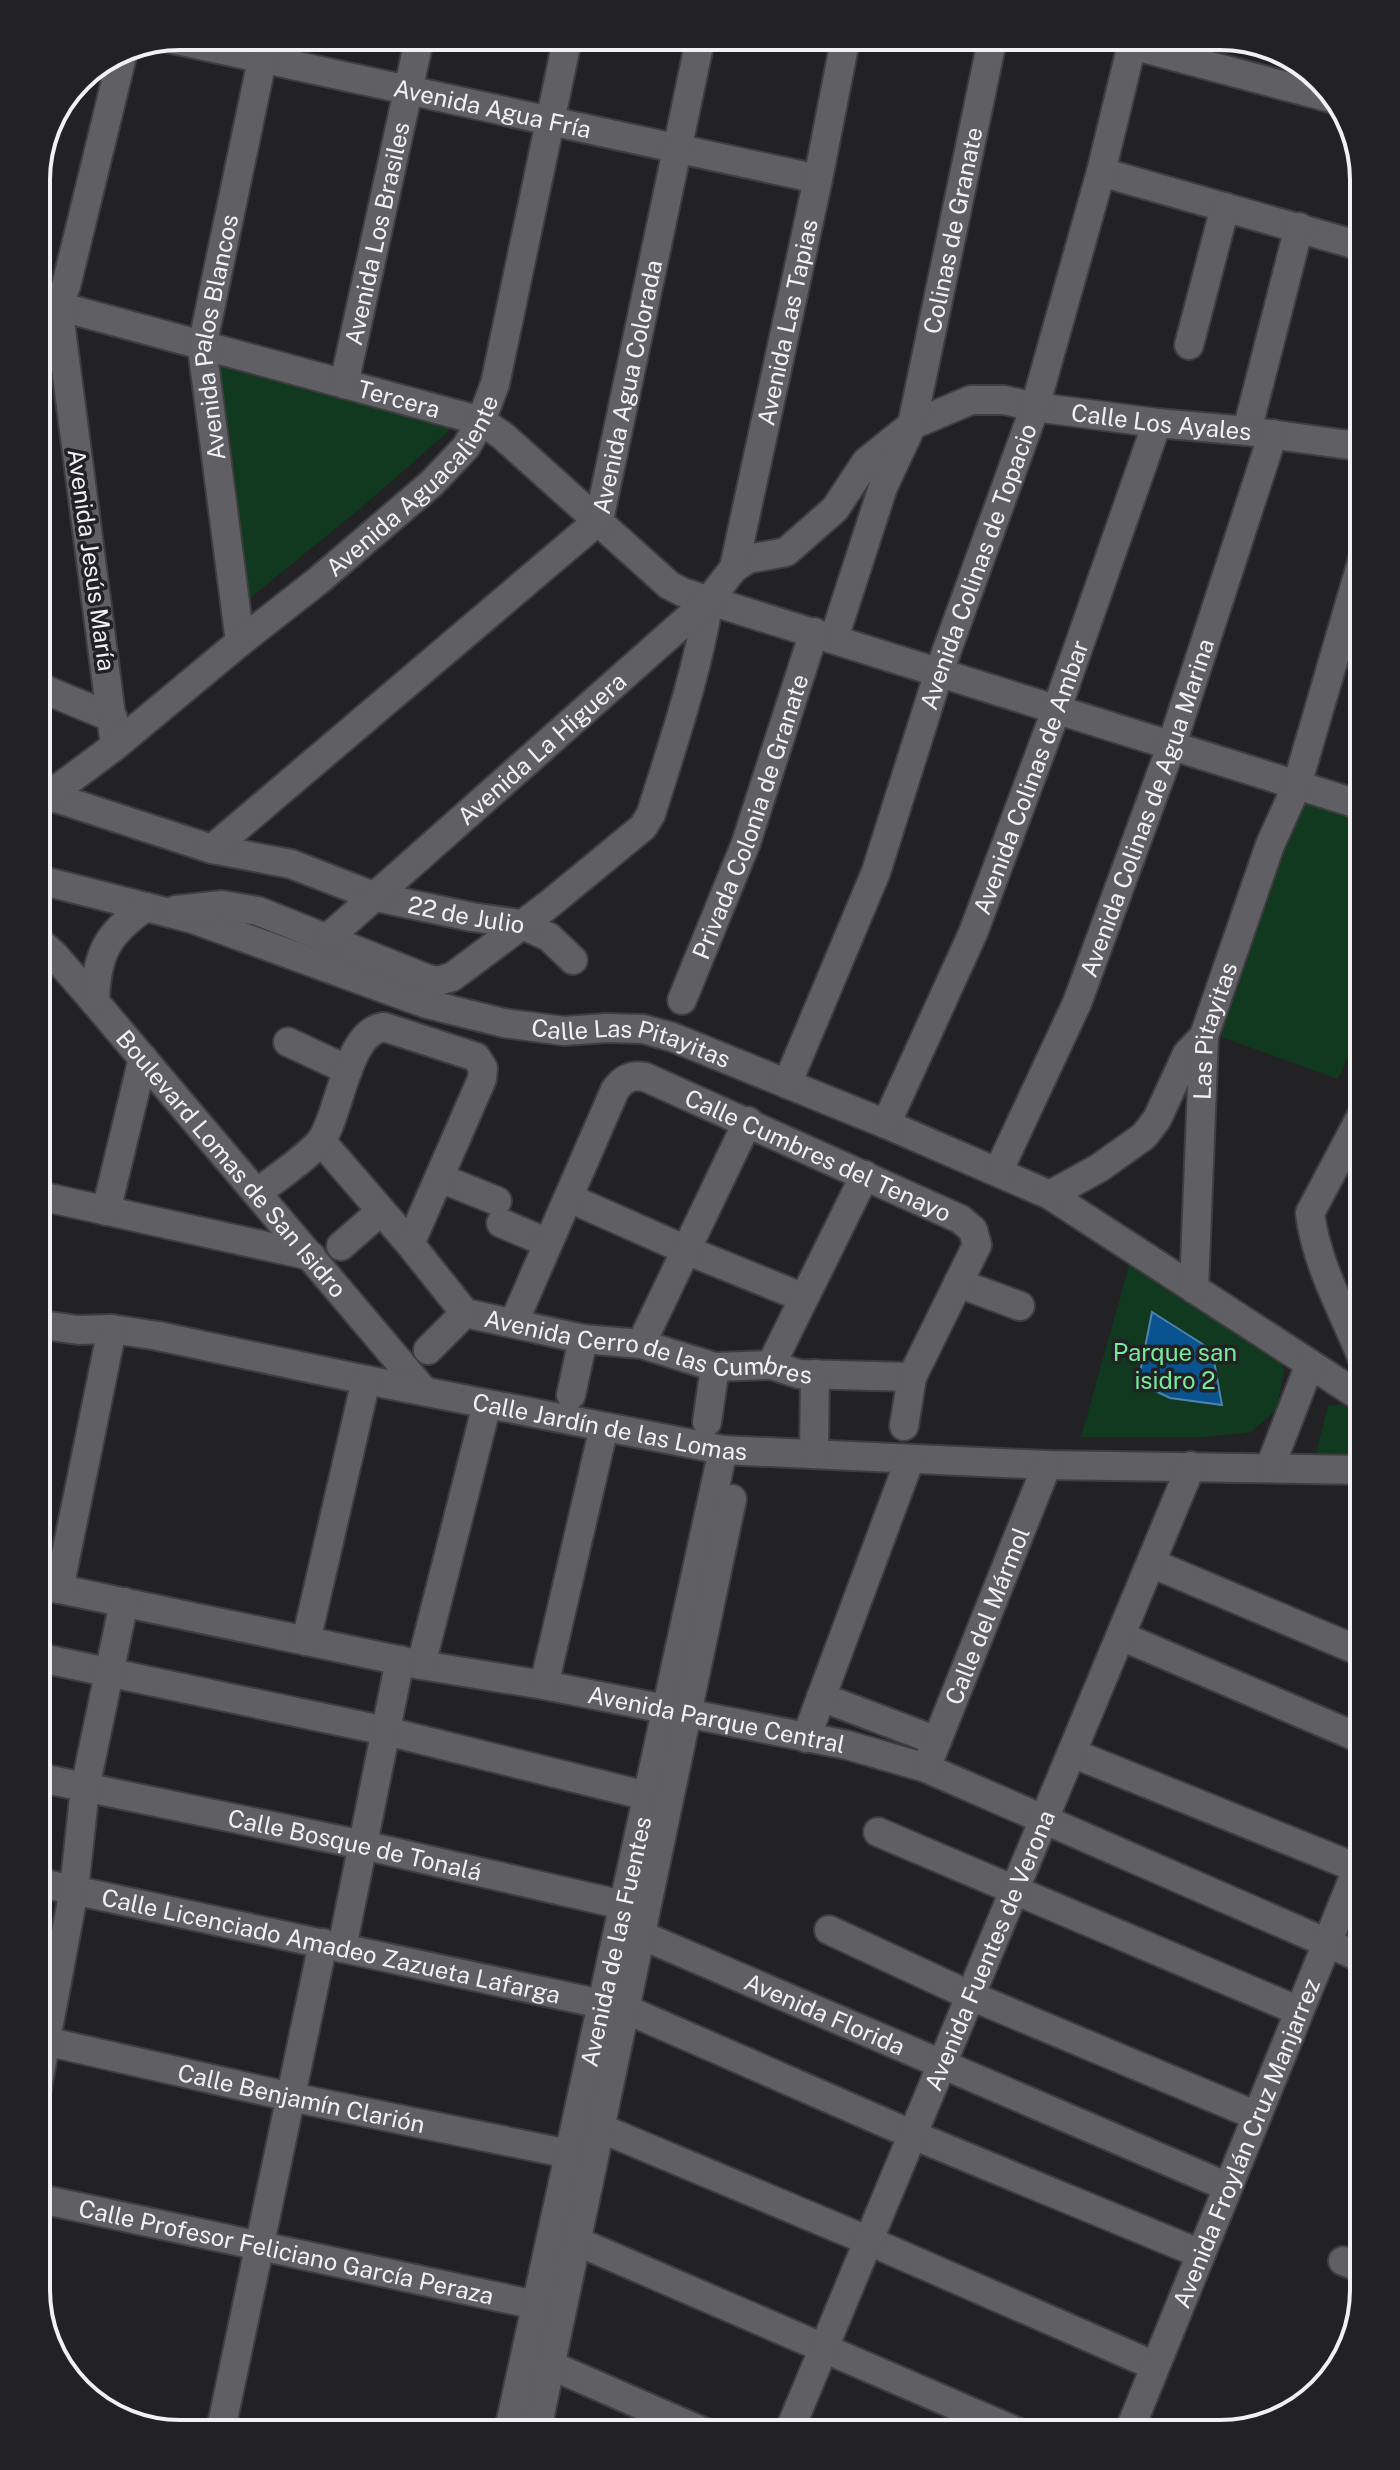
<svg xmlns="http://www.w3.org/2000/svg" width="1400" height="2470" font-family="'Public Sans',sans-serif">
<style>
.green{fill:#10391f}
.water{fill:#095390;stroke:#4f82ae;stroke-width:2}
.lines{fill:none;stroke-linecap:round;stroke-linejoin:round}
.minor-casing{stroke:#3e3d40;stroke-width:32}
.minor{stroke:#605f64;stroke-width:28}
.labels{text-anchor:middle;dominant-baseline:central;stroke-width:7;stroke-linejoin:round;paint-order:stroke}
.street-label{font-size:24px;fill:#f1f0f3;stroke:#222225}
.park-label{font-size:24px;fill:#78ea9e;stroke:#222225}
.rim{fill:none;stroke:#f1f0f3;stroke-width:4}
</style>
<rect width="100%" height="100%" fill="#222225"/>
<path class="green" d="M208,358L458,423L362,507L240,606Z
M1293,792L1364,818V1020L1338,1079L1221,1037Z
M1134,1248L1270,1344L1284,1369L1277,1409L1251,1432L1205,1437H1081Z
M1344,1404L1364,1418V1460L1332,1458L1316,1452L1328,1406Z"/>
<path class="water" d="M1152,1312L1212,1350L1222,1405L1170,1398L1138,1383Z"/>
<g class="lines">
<g class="minor-casing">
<g id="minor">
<path id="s1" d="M168,38L818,179"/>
<path d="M1132,45L1334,99"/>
<path d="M1101,172L1364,247"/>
<path id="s2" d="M36,295L58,306L481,421L503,436L669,585L682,592L1364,806"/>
<path d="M1189,345L1225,207"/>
<path id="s3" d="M344,384L420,36"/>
<path d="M1247,431L1299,227"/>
<path id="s4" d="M734,568L748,559L786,552L835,509L866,462L912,425L971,400H1004L1035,407L1157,423L1247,431L1364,447"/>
<path id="s5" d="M834,638L883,487L912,425L993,36"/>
<path id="s6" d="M240,642L202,347L267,36"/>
<path d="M36,686L113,718"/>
<path d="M115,746L58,306L66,286L124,48"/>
<path id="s7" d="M36,795L59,799L212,849L291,864L376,897L472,917L520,924L549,937L573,960"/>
<path id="s8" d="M40,796L56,790L115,746L240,642L319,580L432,483L466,447L481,421L495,384L568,36"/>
<path id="s9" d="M212,849L599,520L701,36"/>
<path id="s10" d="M36,879L193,919L427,1004L504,1023L564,1031L606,1028L643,1029L672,1037L886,1124L1050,1195L1364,1399"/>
<path d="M176,910L222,905L258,911L428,979L438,981L452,977L547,906L643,827L651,814C673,743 697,674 709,600"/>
<path id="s11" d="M329,937L709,600L734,568L818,179L846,36"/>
<path id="s12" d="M36,939L54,955L95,1002L424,1391"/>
<path id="s13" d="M682,1000L746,843L814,632"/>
<path d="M95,1002C96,955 107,933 146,907"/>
<path d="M288,1042L348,1070"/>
<path id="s14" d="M787,1084L876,872L939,672L1035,407L1101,172L1134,36"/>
<path id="s15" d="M886,1124L973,933L1057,708L1157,423"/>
<path id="s16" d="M321,1141L410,1244L465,1313L583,1339L641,1344L715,1367L771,1365L799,1374L912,1377"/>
<path id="s17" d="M998,1172L1077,1003L1171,747L1273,434"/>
<path d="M440,1178L497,1201"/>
<path d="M257,1193C276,1178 304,1160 320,1142C340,1117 346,1031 384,1027L476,1057L483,1068L482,1079L410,1244"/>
<path d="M36,1195L311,1256"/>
<path d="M1050,1195L1099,1168L1144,1136L1157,1119L1187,1054L1204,1036"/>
<path d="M569,1198L686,1250L804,1298"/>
<path d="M106,1211L143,1058"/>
<path d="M501,1223L548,1243"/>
<path d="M341,1246L381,1211"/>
<path d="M958,1283L1020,1306"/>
<path id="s18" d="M1194,1289L1204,1036L1270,845L1297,785L1364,555"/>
<path id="s19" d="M514,1322L615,1090C623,1079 631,1074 645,1077L960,1219L973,1230L977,1245L912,1377L904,1426"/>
<path id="s20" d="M36,1324L78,1330L112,1329L158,1336L366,1380L723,1450L1047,1465L1364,1470"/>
<path d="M641,1344L748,1121"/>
<path d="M428,1350L465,1313"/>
<path d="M1364,1362C1345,1315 1316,1264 1310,1213L1364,1111"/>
<path d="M771,1365L865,1175"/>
<path d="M571,1395L583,1339"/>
<path d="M707,1422L715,1367"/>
<path d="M814,1453L815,1374"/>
<path d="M1270,1467L1310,1364"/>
<path d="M1151,1563L1364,1653"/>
<path id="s21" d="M36,1584L421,1665L544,1685L847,1745L926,1768L1364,1959"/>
<path d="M59,1589L112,1329"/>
<path d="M1121,1636L1364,1740"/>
<path d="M306,1641L366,1380"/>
<path d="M36,1657L386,1731L647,1796"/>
<path d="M421,1665L487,1404"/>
<path d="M544,1685L604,1427"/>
<path d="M821,1697L937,1741"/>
<path d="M806,1738L910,1459"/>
<path d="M1072,1753L1357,1868"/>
<path id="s22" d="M926,1768L1047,1465"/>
<path id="s23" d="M36,1777L363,1845L623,1905"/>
<path d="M878,1832L1299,2011"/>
<path id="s24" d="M36,1882L625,2009L913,2135L1201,2254"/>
<path d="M829,1930L971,1996L1257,2116"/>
<path id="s25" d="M641,1935L1228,2187"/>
<path d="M342,1948L400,1660"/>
<path id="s26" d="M36,2039L291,2097L569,2154"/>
<path d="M36,2093L74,1890L85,1788L124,1602"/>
<path d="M600,2128L869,2241L1155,2366"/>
<path id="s27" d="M36,2198L536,2305"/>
<path d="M576,2241L1022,2434"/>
<path d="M1343,2261L1364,2269"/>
<path d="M550,2365L708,2434"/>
<path d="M220,2434L323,1943"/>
<path id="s28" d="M508,2434L723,1450"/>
<path d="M536,2434L732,1499"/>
<path id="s29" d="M788,2434L1191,1466"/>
<path id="s30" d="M1128,2434L1364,1852"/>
</g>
</g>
<use href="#minor" class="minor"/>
</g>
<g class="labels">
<g class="street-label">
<text stroke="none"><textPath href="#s1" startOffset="332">Avenida Agua Fría</textPath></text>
<text stroke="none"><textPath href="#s5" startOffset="426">Colinas de Granate</textPath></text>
<text stroke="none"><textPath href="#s3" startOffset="154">Avenida Los Brasiles</textPath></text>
<text stroke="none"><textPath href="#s11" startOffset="800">Avenida Las Tapias</textPath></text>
<text stroke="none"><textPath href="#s6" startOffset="308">Avenida Palos Blancos</textPath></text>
<text stroke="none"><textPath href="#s9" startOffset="644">Avenida Agua Colorada</textPath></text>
<text stroke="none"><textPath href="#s2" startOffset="378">Tercera</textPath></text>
<text stroke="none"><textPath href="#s4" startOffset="492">Calle Los Ayales</textPath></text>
<text stroke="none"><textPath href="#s8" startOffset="488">Avenida Aguacaliente</textPath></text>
<text transform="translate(92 560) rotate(82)">Avenida Jesús María</text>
<text stroke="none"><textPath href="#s14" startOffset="552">Avenida Colinas de Topacio</textPath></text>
<text stroke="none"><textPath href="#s11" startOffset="284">Avenida La Higuera</textPath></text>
<text stroke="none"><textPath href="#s15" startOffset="376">Avenida Colinas de Ambar</textPath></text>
<text stroke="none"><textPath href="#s17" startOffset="394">Avenida Colinas de Agua Marina</textPath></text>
<text stroke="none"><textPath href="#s13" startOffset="196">Privada Colonia de Granate</textPath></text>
<text stroke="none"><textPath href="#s7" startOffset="448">22 de Julio</textPath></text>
<text stroke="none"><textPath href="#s18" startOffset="260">Las Pitayitas</textPath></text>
<text stroke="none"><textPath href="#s10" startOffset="620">Calle Las Pitayitas</textPath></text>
<text stroke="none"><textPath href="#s19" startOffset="478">Calle Cumbres del Tenayo</textPath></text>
<text stroke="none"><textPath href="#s12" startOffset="298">Boulevard Lomas de San Isidro</textPath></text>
<text stroke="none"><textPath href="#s16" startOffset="412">Avenida Cerro de las Cumbres</textPath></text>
<text stroke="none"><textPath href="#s20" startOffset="584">Calle Jardín de las Lomas</textPath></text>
<text stroke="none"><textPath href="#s22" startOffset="164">Calle del Mármol</textPath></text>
<text stroke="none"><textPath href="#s21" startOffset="694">Avenida Parque Central</textPath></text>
<text stroke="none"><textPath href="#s23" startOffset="326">Calle Bosque de Tonalá</textPath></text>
<text stroke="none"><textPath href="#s28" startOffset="504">Avenida de las Fuentes</textPath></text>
<text stroke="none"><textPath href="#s24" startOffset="302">Calle Licenciado Amadeo Zazueta Lafarga</textPath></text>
<text stroke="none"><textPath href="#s29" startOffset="524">Avenida Fuentes de Verona</textPath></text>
<text stroke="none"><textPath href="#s25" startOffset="200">Avenida Florida</textPath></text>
<text stroke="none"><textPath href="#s26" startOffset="272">Calle Benjamín Clarión</textPath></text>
<text stroke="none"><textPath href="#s30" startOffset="314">Avenida Froylán Cruz Manjarrez</textPath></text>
<text stroke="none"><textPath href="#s27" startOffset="256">Calle Profesor Feliciano García Peraza</textPath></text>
</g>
<g class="park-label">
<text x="1175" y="1352">Parque san<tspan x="1175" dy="28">isidro 2</tspan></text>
</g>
</g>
<path d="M0 0H1400V2470H0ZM180 50H1220A130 130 0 0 1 1350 180V2290A130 130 0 0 1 1220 2420H180A130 130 0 0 1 50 2290V180A130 130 0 0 1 180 50Z" fill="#222225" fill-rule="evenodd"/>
<path class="rim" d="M180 50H1220A130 130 0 0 1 1350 180V2290A130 130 0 0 1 1220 2420H180A130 130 0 0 1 50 2290V180A130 130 0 0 1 180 50Z"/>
</svg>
